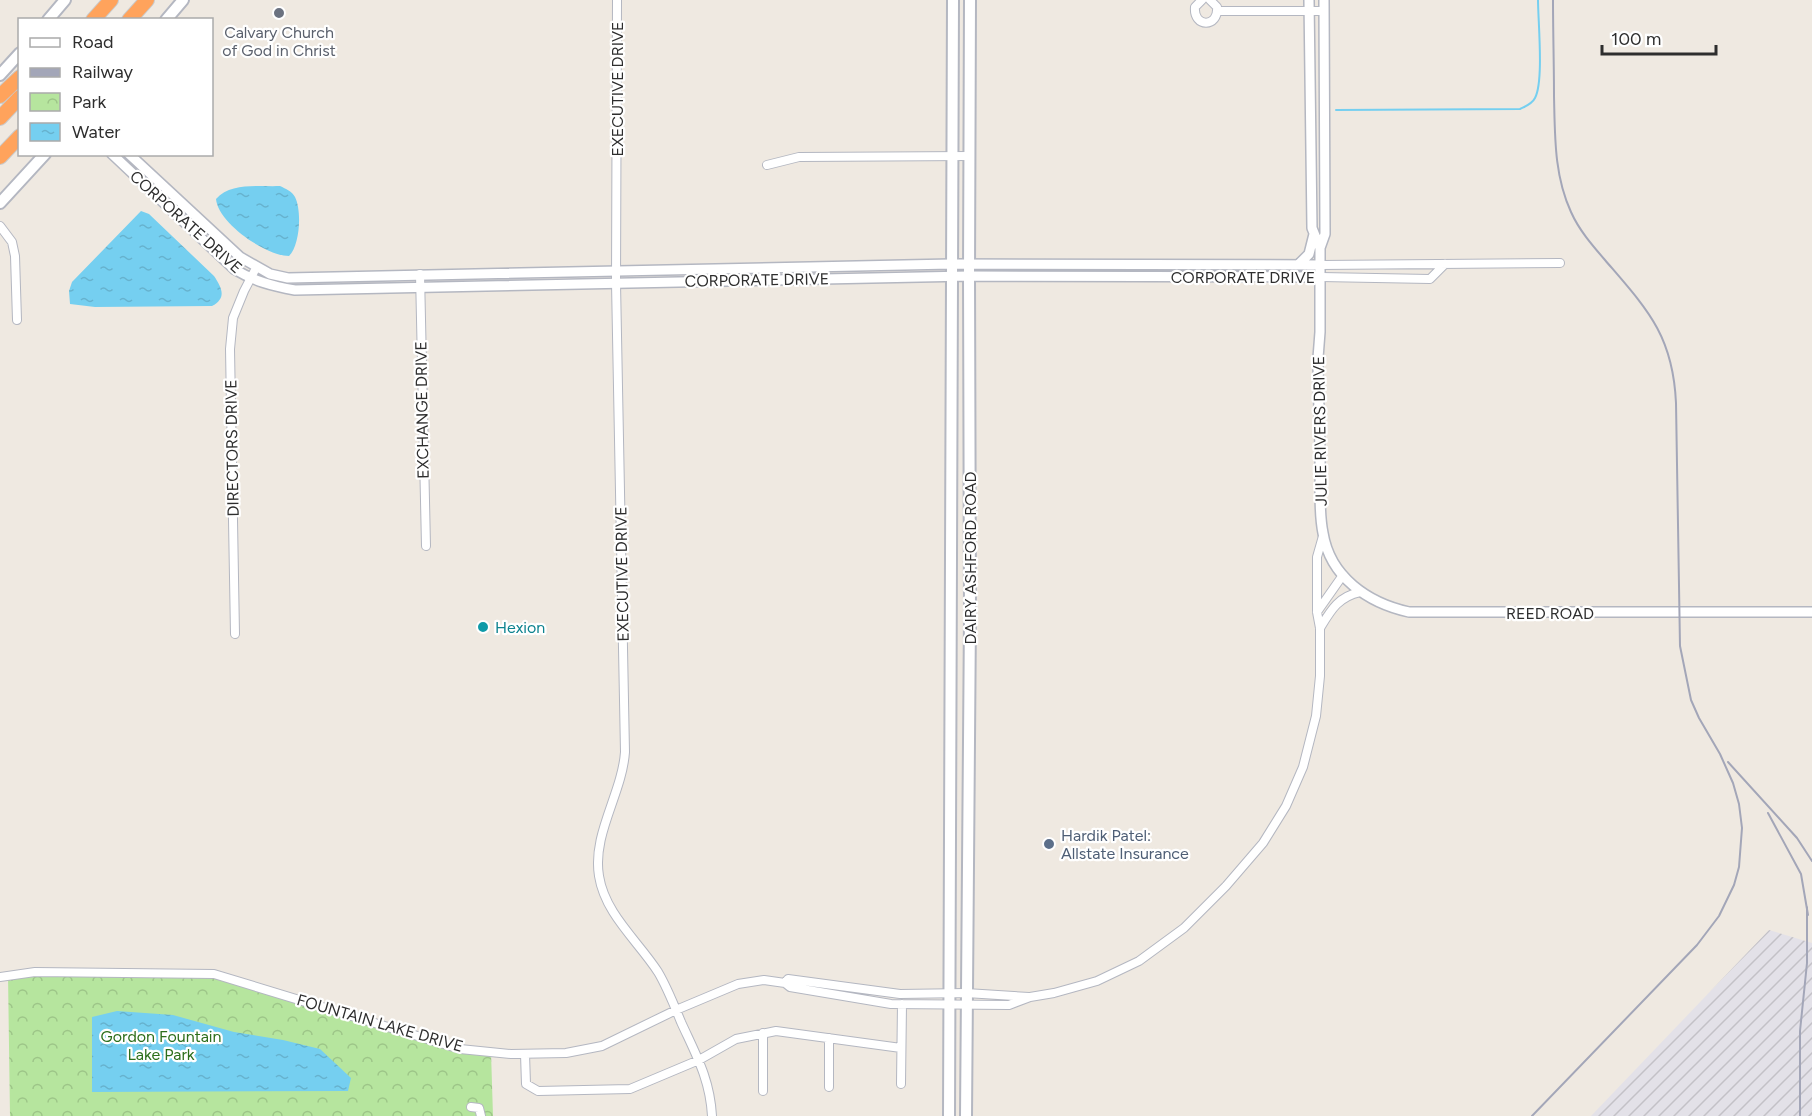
<svg xmlns="http://www.w3.org/2000/svg" width="1812" height="1116" font-family="Figtree,sans-serif">
<style>
.industrial{fill:url(#industrial-furrows)}
.park{fill:url(#park-crowns)}
.water{fill:url(#water-ripples)}
.lines{fill:none;stroke-linecap:round;stroke-linejoin:round}
.stream{stroke:#75cff0;stroke-width:2}
.minor-casing{stroke:#b4b7c1;stroke-width:10}
.tertiary-casing{stroke:#b4b7c1;stroke-width:12}
.secondary-casing{stroke:#b4b7c1;stroke-width:14}
.motorway-casing{stroke:#c9c9c9;stroke-width:16}
.minor{stroke:#fff;stroke-width:8}
.tertiary{stroke:#fff;stroke-width:9}
.secondary{stroke:#fff;stroke-width:10}
.motorway{stroke:#ffa35c;stroke-width:14}
.rail{stroke:#a3a6b8;stroke-width:2}
.worship-dot{fill:#6b7280;stroke:#fff;stroke-width:2}
.culture-dot{fill:#0f9aa8;stroke:#fff;stroke-width:2}
.service-dot{fill:#5c6f8a;stroke:#fff;stroke-width:2}
.labels{text-anchor:middle;dominant-baseline:central;stroke-width:4.5;stroke-linejoin:round;paint-order:stroke}
.worship-label{font-size:16px;fill:#5b616d;stroke:#fff}
.street-label{font-size:16px;fill:#2e2e2e;stroke:#fff}
.culture-label{font-size:16px;fill:#0d838f;stroke:#fff;text-anchor:start}
.service-label{font-size:16px;fill:#4e5e75;stroke:#fff;text-anchor:start}
.park-label{font-size:16px;fill:#2c6e1b;stroke:#fff}
</style>
<defs>
<pattern id="industrial-furrows" width="10" height="10" patternUnits="userSpaceOnUse" patternTransform="scale(1.5)"><rect width="10" height="10" fill="#e3e1e8"/><path d="M-1 1l2-2M0 10L10 0M9 11l2-2" fill="none" stroke="#c3c1c7"/></pattern>
<pattern id="park-crowns" width="20" height="18" patternUnits="userSpaceOnUse" patternTransform="scale(1.5)"><rect width="20" height="18" fill="#b6e59e"/><path d="M2 6a3 3 0 1 1 6 0M12 15a3 3 0 1 1 6 0" fill="none" stroke="#9dc588"/></pattern>
<pattern id="water-ripples" width="26" height="14" patternUnits="userSpaceOnUse" patternTransform="scale(1.5)"><rect width="26" height="14" fill="#75cff0"/><path d="M2 4q2-2 4 0t4 0M15 11q2-2 4 0t4 0" fill="none" stroke="#66b2ce"/></pattern>
</defs>
<rect width="100%" height="100%" fill="#efe9e1"/>
<path class="industrial" d="M1769,930L1812,943V1116H1591Z"/>
<path class="park" d="M214,974L473,1050L491,1052L493,1116H10L8,975Z"/>
<path class="water" d="M280,186C286,189 292,191 295,197C302,211 300,245 289,256C266,256 218,223 216,199C231,182 259,187 280,186Z
M141,211L149,214L214,276C222,288 227,298 212,306L95,307L70,304L69,291L72,282Z
M117,1011L173,1015L234,1032L283,1040L320,1049L351,1078L348,1091L92,1092V1017Z"/>
<g class="lines">
<path class="stream" d="M1336,110L1520,109C1526,106 1532,104 1535,98C1544,81 1538,21 1538,0"/>
<g class="minor-casing">
<path id="minor" d="M617,0L616,283L625,752C622,794 592,834 599,876C605,914 638,941 658,972C667,987 674,1005 681,1022C696,1055 710,1079 712,1116
M1202,0L1195,7C1193,28 1219,28 1217,7L1210,0
M1218,11H1324
M767,165L799,157L970,156
M0,226L12,242L15,256L17,320
M1321,265L1560,263
M420,274L426,546
M1321,277L1430,279L1445,264
M1317,612L1343,575
M1320,628C1331,610 1338,597 1360,592
M235,634L230,349L233,318L244,291L256,268
M0,977L35,972L214,974L460,1049L511,1054L566,1053L602,1046L676,1010L738,984L764,980L785,983L790,987L891,1004L1009,1005L1030,997L1054,993L1097,981L1139,961L1184,928L1226,886L1263,843L1286,806L1303,767L1316,716L1320,676V628L1317,612V557L1323,536
M785,983L788,979L900,994L966,993L1029,997
M763,1033V1091
M525,1054L526,1084L538,1091L630,1089L699,1060L736,1039L776,1031L901,1048
M901,1084L902,1004
M829,1087V1038
M471,1107L479,1108L481,1116"/>
</g>
<g class="tertiary-casing">
<path id="tertiary" d="M1309,0L1312,228L1320,248
M1324,0L1325,234L1320,248V332L1318,358C1318,392 1320,426 1320,459C1321,484 1318,509 1323,533C1330,577 1368,603 1409,612H1812
M112,154L234,269C254,281 272,286 295,290L969,276L1321,277
M129,154L240,257L270,274L288,278L951,264L1321,265
M1298,265L1309,254L1314,234"/>
</g>
<g class="secondary-casing">
<path id="secondary" d="M48,20L65,0
M166,20L183,0
M0,75L20,53
M0,203L45,154
M949,1116L953,0
M966,1116L970,616L969,276L970,0"/>
</g>
<g class="motorway-casing">
<path id="motorway" d="M93,20L111,0
M129,20L147,0
M0,96L20,77
M0,118L20,97
M0,157L20,136"/>
</g>
<use href="#minor" class="minor"/>
<use href="#tertiary" class="tertiary"/>
<use href="#secondary" class="secondary"/>
<use href="#motorway" class="motorway"/>
<path class="rail" d="M1728,762L1797,838L1812,861
M1768,813L1801,874L1808,915
M1532,1116L1697,945L1719,916L1734,885L1739,867L1742,828L1739,804L1733,783L1720,754L1699,718L1691,700L1680,646L1676,403C1673,335 1647,309 1605,260C1592,245 1579,230 1571,212C1554,175 1555,136 1554,96C1554,64 1553,32 1553,0
M1800,1116V1031L1807,963V907"/>
</g>
<circle class="worship-dot" cx="279" cy="13" r="6"/>
<circle class="culture-dot" cx="483" cy="627" r="6"/>
<circle class="service-dot" cx="1049" cy="844" r="6"/>
<g class="labels">
<g class="worship-label">
<text x="279" y="32">Calvary Church<tspan x="279" dy="18">of God in Christ</tspan></text>
</g>
<g class="street-label">
<text transform="translate(617 89) rotate(-90)">EXECUTIVE DRIVE</text>
<text transform="translate(186 222) rotate(42)">CORPORATE DRIVE</text>
<text x="1243" y="277">CORPORATE DRIVE</text>
<text transform="translate(757 280) rotate(-1)">CORPORATE DRIVE</text>
<text transform="translate(422 410) rotate(-91)">EXCHANGE DRIVE</text>
<text transform="translate(1320 431) rotate(-91)">JULIE RIVERS DRIVE</text>
<text transform="translate(232 448) rotate(-91)">DIRECTORS DRIVE</text>
<text transform="translate(970 558) rotate(-90)">DAIRY ASHFORD ROAD</text>
<text transform="translate(622 574) rotate(-91)">EXECUTIVE DRIVE</text>
<text x="1550" y="613">REED ROAD</text>
<text transform="translate(380 1023) rotate(16)">FOUNTAIN LAKE DRIVE</text>
</g>
<g class="culture-label">
<text x="495" y="627">Hexion</text>
</g>
<g class="service-label">
<text x="1061" y="835">Hardik Patel:<tspan x="1061" dy="18">Allstate Insurance</tspan></text>
</g>
<g class="park-label">
<text x="161" y="1036">Gordon Fountain<tspan x="161" dy="18">Lake Park</tspan></text>
</g>
</g>
<rect x="18" y="18" width="195" height="138" fill="#ffffff" stroke="#ababab" stroke-width="1.5"/>
<rect x="30" y="38" width="30" height="9" fill="#ffffff" stroke="#ababab" stroke-width="1.5"/>
<text x="72" y="48" font-size="18" fill="#2e2e2e">Road</text>
<rect x="30" y="68" width="30" height="9" fill="#a3a6b8" stroke="#ababab" stroke-width="1.5"/>
<text x="72" y="78" font-size="18" fill="#2e2e2e">Railway</text>
<rect x="30" y="93" width="30" height="18" fill="url(#park-crowns)" stroke="#ababab" stroke-width="1.5"/>
<text x="72" y="108" font-size="18" fill="#2e2e2e">Park</text>
<rect x="30" y="123" width="30" height="18" fill="url(#water-ripples)" stroke="#ababab" stroke-width="1.5"/>
<text x="72" y="138" font-size="18" fill="#2e2e2e">Water</text>
<path d="M1602 45v9h114v-9" fill="none" stroke="#2e2e2e" stroke-width="3"/>
<text x="1611" y="45" font-size="18" fill="#2e2e2e" stroke="#ffffff" stroke-width="4.5" paint-order="stroke">100 m</text>
</svg>
